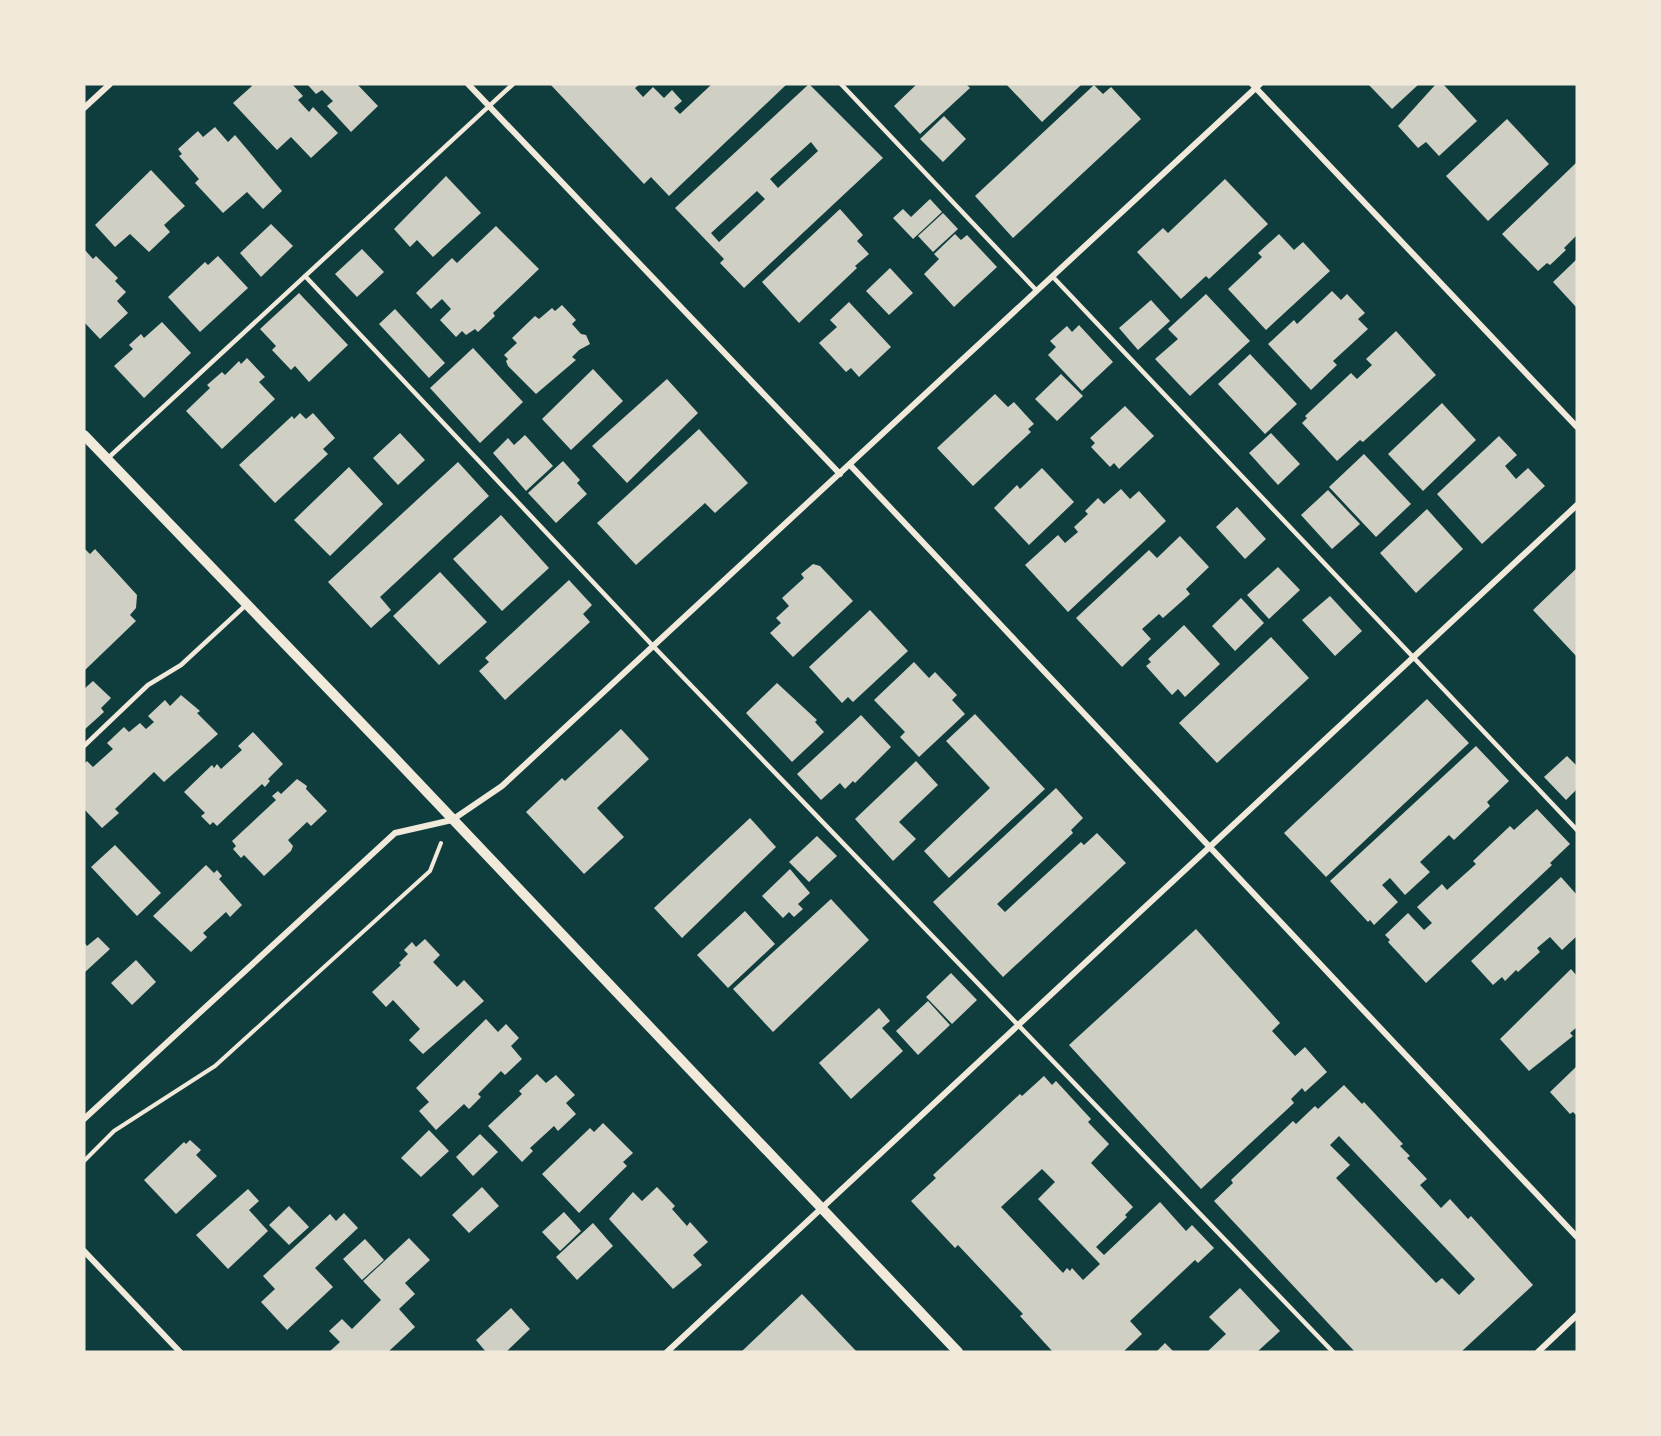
<svg xmlns="http://www.w3.org/2000/svg" width="1661" height="1436" font-family="'Asap Condensed',sans-serif">
<style>
.building{fill:#cfcfc3;fill-rule:evenodd}
.lines{fill:none;stroke-linecap:round;stroke-linejoin:round}
.path{stroke:#f1e9da;stroke-width:4}
.service{stroke:#f1e9da;stroke-width:4.5}
.minor{stroke:#f1e9da;stroke-width:6}
.tertiary{stroke:#f1e9da;stroke-width:10}
</style>
<rect width="100%" height="100%" fill="#0f3d3e"/>
<path class="building" d="M250,84H292L303,96L298,100L309,112L313,107L338,133L311,158L291,137L277,150L233,103L252,86Z
M307,84H357L378,106L351,132L327,106L333,101L322,90L316,94Z
M550,84H640L635,88L643,97L653,87L664,98L672,90L682,101L674,108L680,114L712,84H787L669,196L651,177L644,184Z
M809,84L883,158L744,288L720,263L724,259L675,208ZM811,142L818,151L778,188L770,179ZM757,191L765,199L719,242L711,233Z
M917,84H966L970,88L920,134L894,106Z
M1006,84H1082L1042,122Z
M1368,84H1419L1392,109Z
M1436,84H1443L1477,121L1439,156L1426,142L1418,148L1398,126Z
M1094,85L1103,94L1111,87L1141,119L1013,238L975,196Z
M944,116L966,139L943,162L920,139Z
M1507,119L1549,164L1488,221L1446,176Z
M215,127L228,142L235,135L282,191L263,209L247,192L223,213L195,183L199,179L179,156L182,154L178,149L198,131L203,137Z
M1577,162V235L1564,248L1566,250L1550,265L1547,263L1538,271L1502,234Z
M151,170L185,206L164,225L170,232L149,252L130,234L115,247L95,225Z
M446,176L481,213L433,257L417,240L410,247L394,229Z
M1225,179L1268,224L1209,279L1206,276L1181,299L1137,252L1163,228L1168,233Z
M930,199L942,212L913,239L893,218L903,209L911,217Z
M840,209L863,235L857,241L869,254L855,266L857,268L799,323L762,282Z
M943,213L958,229L933,252L918,236Z
M271,224L293,246L261,277L240,253Z
M496,226L539,269L493,313L495,316L478,332L475,329L466,335L462,331L456,337L440,320L451,309L442,299L431,309L416,293L452,258L457,263Z
M955,234L961,240L967,235L997,267L954,307L924,274L939,259L934,254Z
M1279,234L1294,250L1303,242L1330,271L1266,330L1228,289L1262,257L1258,253Z
M84,249L93,259L96,256L118,278L115,281L126,292L117,301L128,313L100,339L84,322Z
M362,249L384,272L357,297L335,274Z
M218,256L248,288L200,332L168,297L205,262L208,265Z
M1577,259V308L1553,282Z
M890,268L913,293L889,315L866,291Z
M1332,291L1341,300L1347,294L1365,313L1358,319L1368,329L1333,361L1337,365L1311,390L1268,344L1294,320L1297,324Z
M299,293L348,345L309,382L295,366L291,370L272,350L276,346L260,329Z
M1206,294L1250,341L1190,396L1155,359L1178,339L1168,329Z
M1151,300L1170,321L1138,350L1119,328Z
M849,302L891,347L859,377L851,368L846,372L819,343L837,327L830,320Z
M562,305L576,320L572,324L581,334L586,335L590,344L579,350L572,357L576,360L536,394L508,366L506,361L508,359L504,355L517,343L512,338L535,316L539,319L552,308L555,311Z
M395,309L445,363L429,378L379,324Z
M162,322L191,353L144,398L114,366L133,349L129,345L141,334L144,338Z
M1079,325L1113,362L1082,391L1048,355L1056,347L1050,341L1067,326L1072,332Z
M1396,331L1436,375L1363,442L1360,440L1337,461L1302,423L1307,418L1305,416L1351,373L1357,379L1372,365L1366,359Z
M473,348L523,402L480,443L430,388Z
M1250,354L1297,404L1265,434L1218,384Z
M247,358L265,377L259,382L275,399L222,449L186,411L210,388L207,385L222,372L225,375L239,361L241,364Z
M593,369L623,401L571,450L542,419Z
M1061,374L1083,396L1057,421L1035,399Z
M667,379L698,413L627,483L592,446Z
M995,394L1008,407L1014,402L1034,424L1028,429L1031,432L973,486L937,448Z
M1442,403L1476,440L1423,491L1388,454Z
M1125,406L1154,436L1119,469L1114,463L1110,467L1091,447L1095,443L1090,438Z
M300,413L306,419L313,413L335,438L323,449L328,454L275,503L239,465L292,416L294,419Z
M699,429L748,483L715,513L705,503L636,565L597,523Z
M400,433L425,460L398,485L373,458Z
M1271,433L1300,464L1278,485L1249,453Z
M525,435L553,466L526,491L493,453L508,438L514,445Z
M1499,436L1517,455L1505,466L1516,479L1528,468L1545,486L1482,544L1437,494Z
M1364,454L1411,504L1376,537L1329,487Z
M563,461L580,480L577,483L587,494L556,523L528,493Z
M458,462L489,496L380,597L391,610L371,628L328,582Z
M349,467L383,504L330,556L294,520Z
M1042,468L1074,502L1029,545L994,508L1017,485L1020,489Z
M1121,489L1130,499L1139,491L1166,521L1068,612L1025,565L1058,535L1065,543L1078,532L1074,527L1088,514L1085,511L1098,498L1104,504Z
M1328,490L1360,524L1332,549L1301,515Z
M1237,507L1266,539L1245,559L1216,527Z
M1427,509L1463,549L1416,593L1380,553Z
M501,515L549,568L502,611L453,559Z
M1180,536L1209,567L1186,589L1190,594L1163,618L1159,614L1142,629L1151,639L1122,667L1076,618L1149,550L1157,558Z
M84,548L90,554L95,549L137,595L136,608L130,615L136,621L84,671Z
M813,564L820,566L853,601L793,657L770,633L781,623L776,618L789,606L782,598L804,578L801,574Z
M1278,567L1300,590L1269,619L1247,595Z
M1577,568V657L1533,610Z
M440,572L487,622L439,665L393,616Z
M569,580L592,605L583,614L590,622L505,700L479,671L489,662L485,658Z
M1330,596L1362,631L1335,656L1302,620Z
M1241,598L1264,623L1235,651L1212,626Z
M870,610L908,651L853,702L848,697L842,703L809,667Z
M1184,625L1220,664L1185,697L1178,689L1172,695L1146,666L1151,662L1148,659Z
M1271,637L1309,678L1217,763L1179,723Z
M914,662L929,678L935,672L957,695L952,700L965,714L919,757L900,737L905,732L874,700Z
M93,681L111,698L101,708L104,712L84,730V689Z
M777,683L817,720L815,722L824,732L792,762L746,713Z
M181,695L200,711L197,713L218,734L164,782L154,772L115,809L119,813L102,828L84,809V764L87,761L93,767L113,749L107,743L124,727L129,732L140,723L146,729L154,722L148,716L165,700L170,706Z
M1427,699L1469,743L1326,877L1284,833Z
M975,714L1045,789L949,878L924,851L990,788L946,741Z
M861,715L891,747L855,783L853,781L845,789L840,783L821,800L797,774Z
M621,729L649,759L597,808L624,837L584,874L526,812L562,778L565,781Z
M253,732L283,764L268,779L270,781L265,787L262,784L217,826L213,822L210,825L201,816L205,813L184,792L212,765L214,768L217,764L221,769L242,750L238,746Z
M1476,746L1509,781L1487,802L1490,806L1454,840L1449,835L1420,862L1430,872L1405,895L1390,878L1382,885L1398,902L1374,925L1370,920L1368,922L1330,881Z
M1567,756L1577,766V789L1566,800L1544,777Z
M916,761L938,785L899,822L916,839L893,861L855,819Z
M297,779L307,786L306,789L327,811L311,826L307,822L288,840L293,846L291,851L264,876L244,855L241,858L233,849L236,846L232,841L276,800L272,796L278,791L281,794Z
M1056,788L1083,818L1071,830L1073,833L997,904L1005,912L1081,842L1084,845L1097,833L1126,863L1003,977L933,902Z
M1537,809L1570,844L1550,863L1552,865L1426,983L1388,942L1390,940L1385,935L1408,913L1424,930L1432,923L1417,907L1442,884L1447,890L1476,864L1473,861L1510,826L1514,830Z
M750,818L776,847L682,938L654,908Z
M817,836L837,856L809,882L789,862Z
M115,845L161,893L137,916L91,867Z
M206,865L214,873L217,870L222,876L219,879L242,905L230,917L226,912L203,933L207,937L191,952L153,916Z
M790,869L810,893L798,904L803,909L794,917L789,912L783,918L762,896Z
M1561,877L1577,895V936L1562,950L1550,937L1537,948L1540,952L1518,972L1516,970L1505,981L1502,977L1493,985L1471,961Z
M831,899L869,940L773,1032L733,989Z
M745,911L775,944L728,988L697,955Z
M1196,929L1280,1023L1272,1031L1295,1056L1305,1047L1327,1072L1305,1092L1302,1088L1291,1099L1294,1103L1201,1189L1069,1045Z
M98,937L110,949L84,973V942L87,946Z
M425,939L440,955L433,962L457,987L464,980L484,1001L423,1054L409,1040L420,1029L393,1000L386,1007L372,992L401,965L399,963L408,954L404,950L412,942L416,947Z
M136,960L156,982L132,1005L111,983Z
M1571,969L1577,976V1027L1570,1033L1573,1036L1529,1071L1500,1039Z
M951,973L977,1000L952,1024L926,997Z
M928,1001L950,1025L918,1055L896,1031Z
M879,1008L890,1021L882,1028L903,1051L851,1099L819,1063Z
M486,1019L498,1032L506,1024L519,1038L511,1046L522,1059L505,1075L501,1071L478,1094L481,1097L469,1109L464,1104L436,1130L419,1111L429,1102L416,1088Z
M1577,1066V1116L1573,1112L1570,1114L1550,1092Z
M537,1074L546,1083L556,1075L575,1095L566,1103L576,1114L558,1131L554,1126L530,1148L533,1151L522,1162L488,1126L522,1094L519,1091Z
M1044,1076L1052,1085L1056,1081L1091,1119L1088,1122L1109,1144L1091,1163L1133,1207L1125,1215L1127,1217L1096,1247L1104,1255L1160,1202L1186,1231L1192,1225L1214,1248L1198,1263L1195,1260L1130,1321L1142,1334L1123,1352H1053L1020,1316L1023,1314L958,1245L955,1248L911,1201L936,1178L933,1175L1020,1094L1022,1096ZM1042,1169L1055,1182L1038,1199L1100,1264L1083,1280L1072,1268L1070,1271L1067,1268L1063,1273L1001,1207Z
M1344,1085L1362,1104L1364,1102L1403,1144L1400,1146L1410,1156L1407,1158L1427,1179L1420,1185L1441,1208L1450,1199L1468,1219L1471,1216L1533,1285L1461,1352H1355L1214,1201L1233,1183L1231,1180L1293,1121L1296,1124L1315,1106L1318,1109ZM1339,1136L1475,1279L1459,1295L1442,1278L1436,1283L1336,1178L1350,1165L1330,1145Z
M603,1123L633,1153L623,1162L627,1166L579,1213L542,1174L590,1128L594,1132Z
M429,1130L449,1151L421,1177L401,1158Z
M480,1134L498,1152L473,1176L456,1157Z
M190,1140L201,1150L196,1155L217,1176L176,1214L144,1180L184,1142L186,1144Z
M482,1187L499,1206L469,1233L452,1215Z
M657,1187L675,1206L672,1209L687,1226L690,1222L708,1242L693,1255L702,1265L673,1289L609,1219L633,1192L642,1201Z
M248,1189L259,1201L249,1210L268,1231L228,1269L196,1235Z
M289,1206L309,1227L289,1245L269,1225Z
M564,1212L581,1231L560,1251L542,1232Z
M344,1213L358,1228L315,1268L333,1287L287,1330L261,1302L275,1289L263,1276L330,1214L336,1221Z
M593,1223L613,1246L577,1280L556,1257Z
M409,1238L430,1260L405,1283L415,1294L399,1309L415,1327L388,1352H329L340,1342L329,1331L342,1319L352,1329L381,1300L363,1281Z
M365,1239L384,1260L362,1280L343,1259Z
M1240,1288L1280,1331L1257,1352H1207L1226,1334L1209,1317Z
M802,1294L857,1352H741Z
M511,1308L530,1329L506,1352H486L476,1340Z
M1165,1343L1174,1352H1156Z"/>
<g class="lines">
<path class="path" d="M84,1161L114,1131L215,1066L430,871L441,843"/>
<path class="service" d="M841,84L1037,291
M305,276L654,647L1333,1352
M1053,277L1577,830
M107,459L513,84
M84,746L148,685L181,665L247,604"/>
<path class="minor" d="M468,84L840,474
M1252,84L1577,427
M84,108L110,84
M850,465L1577,1237
M84,1119L395,833L452,820L502,786L1260,84
M84,1251L180,1352
M667,1352L1577,505
M1538,1352L1577,1315"/>
<path class="tertiary" d="M84,435L389,752L958,1352"/>
</g>
<rect width="1661" height="1436" fill="none" stroke="#f1e9da" stroke-width="171"/>
</svg>
